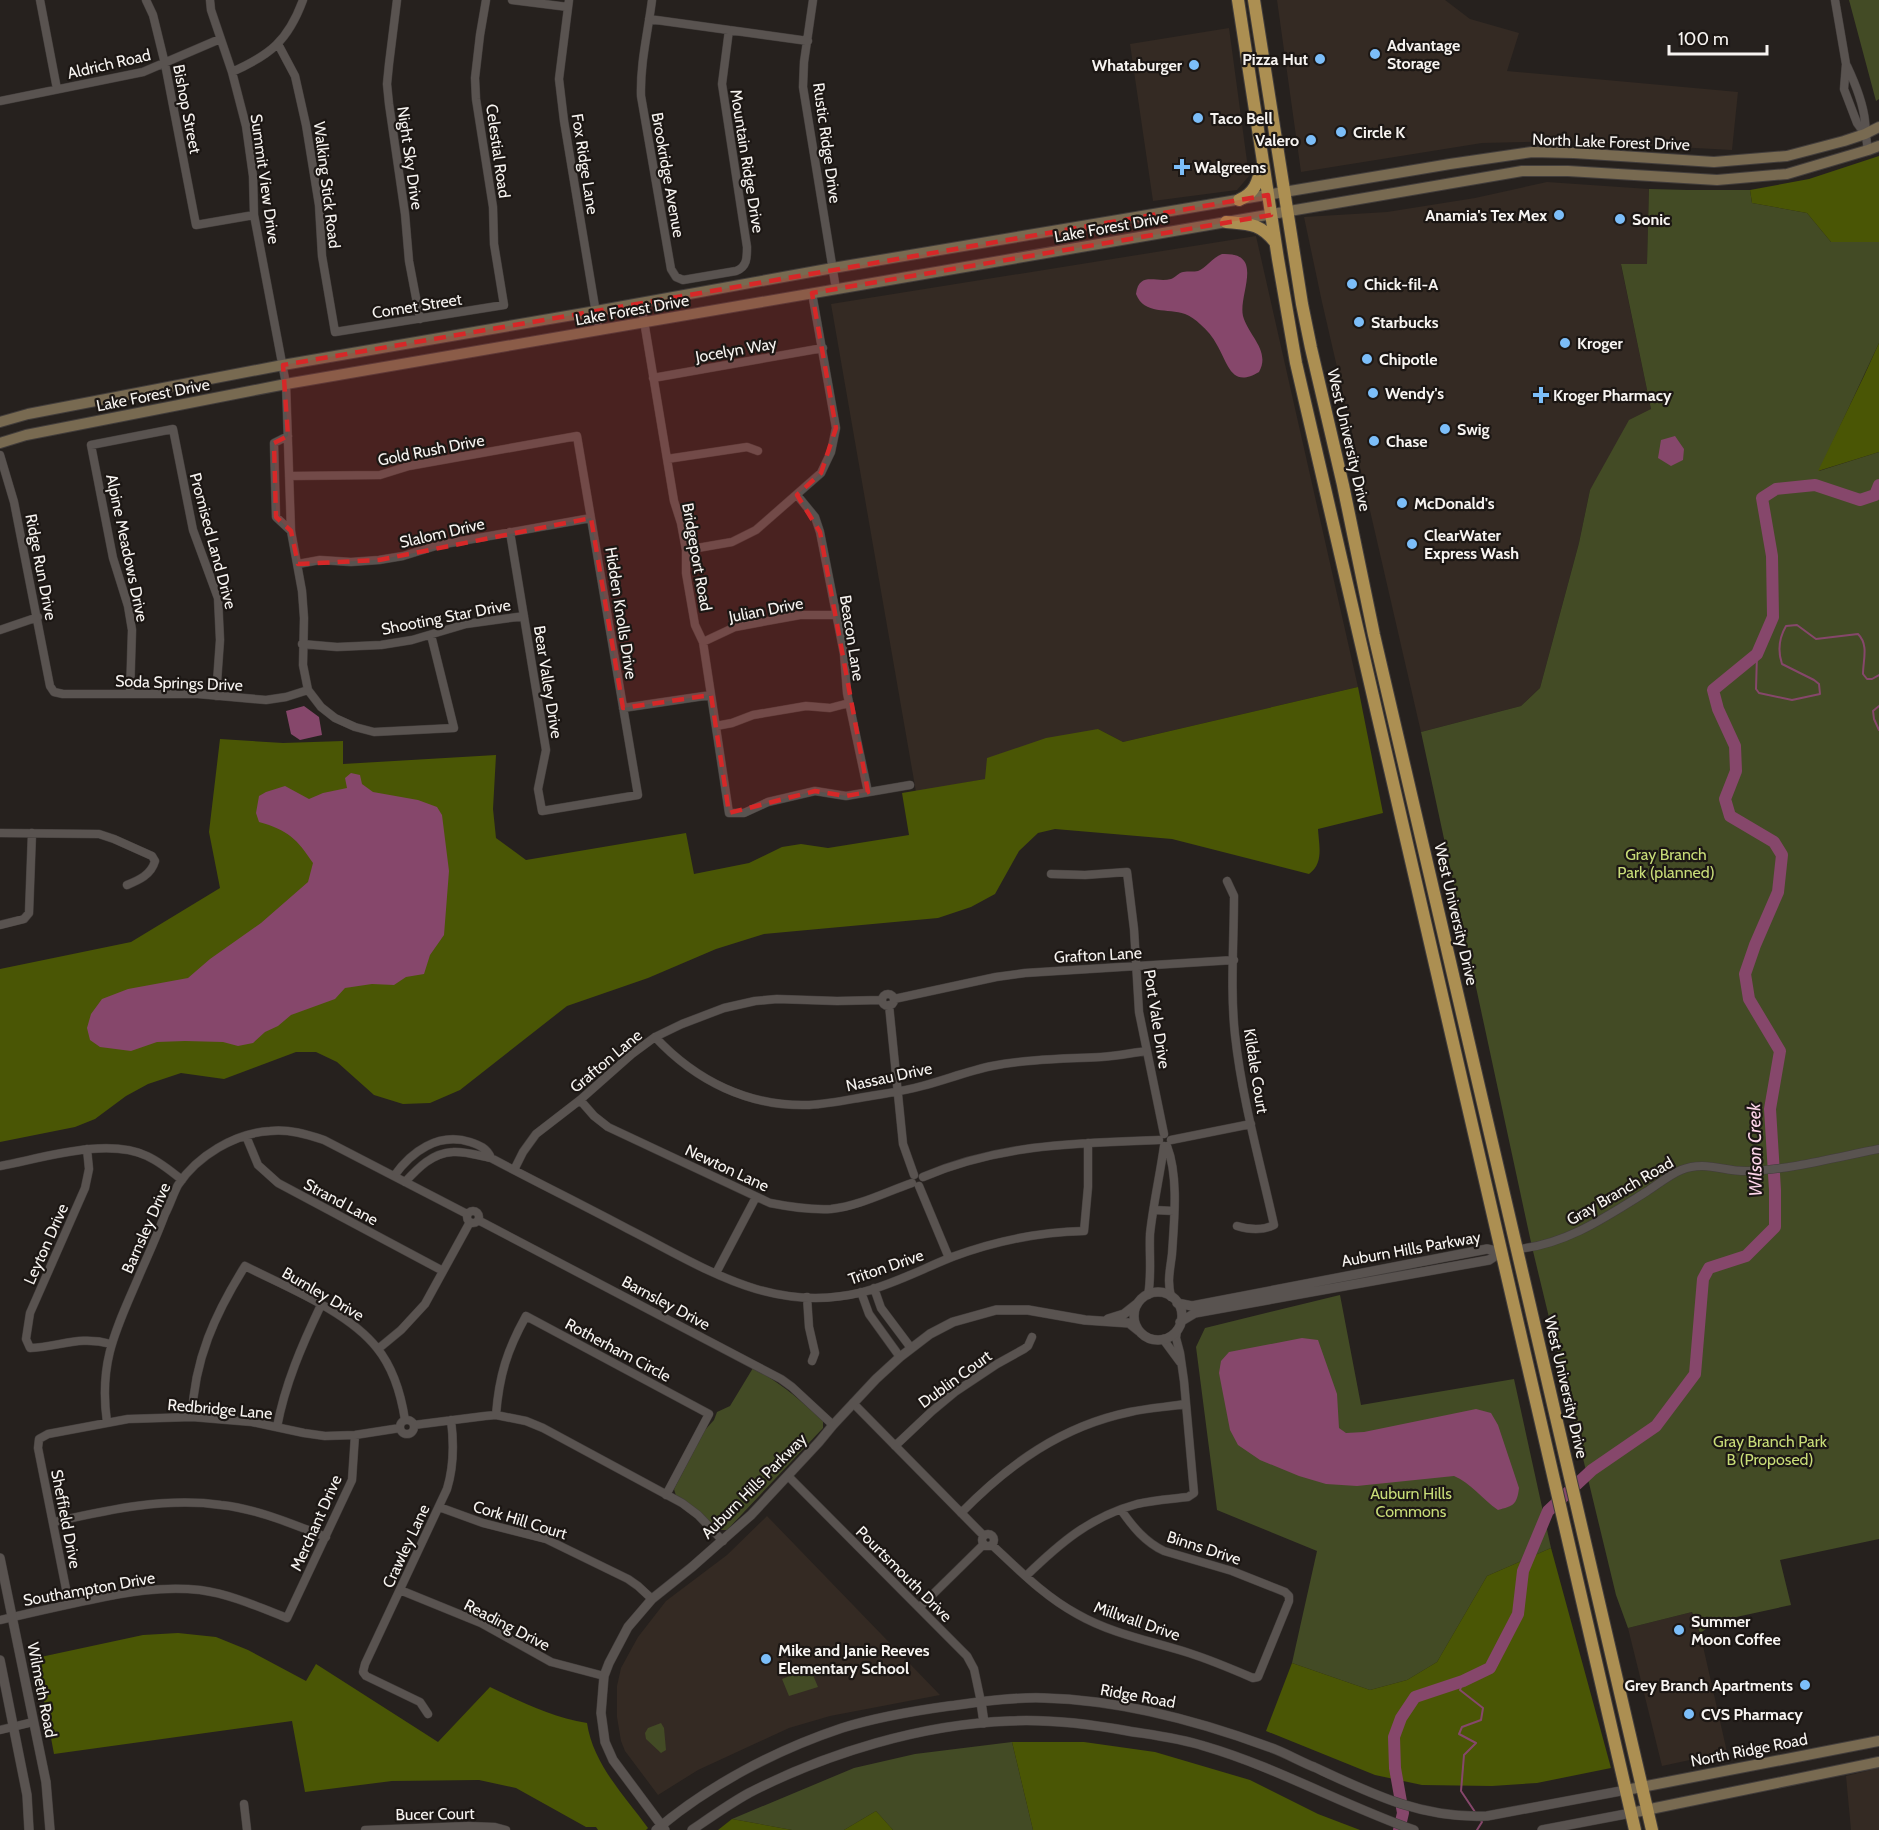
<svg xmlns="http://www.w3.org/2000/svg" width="1879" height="1830" font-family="Cabin,sans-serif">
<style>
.built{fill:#342a23}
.green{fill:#434b25}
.forest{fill:#4a5605}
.water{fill:#86476b}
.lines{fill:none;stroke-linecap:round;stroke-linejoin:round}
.stream{stroke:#86476b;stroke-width:2}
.river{stroke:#86476b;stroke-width:12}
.minor-casing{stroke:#423d3b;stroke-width:9}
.tertiary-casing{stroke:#423d3b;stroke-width:10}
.secondary-casing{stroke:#423d3b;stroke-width:12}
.trunk-casing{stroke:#423d3b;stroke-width:14}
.minor{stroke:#595350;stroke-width:8}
.tertiary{stroke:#595350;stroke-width:9}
.secondary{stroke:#786a51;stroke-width:10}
.trunk{stroke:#ac8f52;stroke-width:12}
.marked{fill:#d62828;fill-opacity:0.2;stroke:#d62828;stroke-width:4.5;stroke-dasharray:12 8;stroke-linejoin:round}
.poi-dot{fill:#7cbef9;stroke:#1c1714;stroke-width:2}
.labels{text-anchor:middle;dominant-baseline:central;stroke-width:4.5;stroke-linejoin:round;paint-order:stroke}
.poi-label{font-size:16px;font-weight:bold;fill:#f7f4f1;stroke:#1c1714;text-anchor:start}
.street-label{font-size:16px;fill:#f7f4f1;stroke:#1c1714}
.park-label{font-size:16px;fill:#c8dc78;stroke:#1c1714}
.water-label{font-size:18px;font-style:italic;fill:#fed6ea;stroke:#1c1714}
</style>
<rect width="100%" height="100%" fill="#26211e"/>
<path class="built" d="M1277,0H1445L1470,19L1519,33L1507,71L1738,92L1732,150L1566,141L1482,143L1301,172Z
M1229,28L1249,176L1237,190L1153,201L1130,44Z
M1547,182L1649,189L1647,264L1621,265L1651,409L1590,490L1579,543L1540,688L1521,706L1421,732L1322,302L1304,217L1387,212L1475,198Z
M1256,236L1358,687L1123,742L1098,729L985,779L916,792L831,304Z
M767,1516L940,1695L830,1716L789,1728L698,1770L658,1795L625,1751L621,1741L617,1717V1686L621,1668L638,1637L666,1601L727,1555Z
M1692,1612L1700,1633L1727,1752L1662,1766L1628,1628Z
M1879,1768V1830H1851L1846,1776Z"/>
<path class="green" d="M1849,0H1879V99L1876,101Z
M1649,189L1688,190H1750L1752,203L1807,213L1831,242H1879V343L1819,471L1879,452V1539L1780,1560L1791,1605L1718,1621L1700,1633L1692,1612L1628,1628L1616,1595L1532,1247L1421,732L1521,706L1540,688L1579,543L1590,490L1629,420L1651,409L1621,264H1647Z
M1340,1295L1361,1405L1514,1379L1551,1548L1487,1576L1437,1662L1407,1680L1370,1690L1292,1663L1317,1551L1217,1510L1196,1347L1205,1328Z
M753,1368C781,1383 800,1400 823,1421V1428L727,1530H719L690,1504L676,1496L674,1489L705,1430L714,1420L717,1412L730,1406Z
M810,1668L818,1687L789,1696L782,1679Z
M661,1723L664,1728L666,1750L661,1753L646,1739L645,1733L648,1728Z
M1012,1742L1033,1830H893L876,1811L844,1830H792L732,1819L854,1768L915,1754Z"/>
<path class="forest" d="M1879,156V242H1831L1807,213L1752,203L1750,190L1809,179Z
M1879,343V452L1818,471L1864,376Z
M1358,687L1383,813L1318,829C1319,846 1324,863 1309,874L1172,839L1055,829L1038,833L1019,851L995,894L971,907L938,918L764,934L716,949L648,978L567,1006L460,1090L430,1103L403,1104L374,1095L337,1062L316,1052H296L224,1079L181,1073L148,1084L126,1096L95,1119L75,1127L0,1142V969L131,942L220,888L209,832L220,739L283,743L343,741V764L496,755L493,809L496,838L526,860L686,833L694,874L749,863L782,847L801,844L828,848L909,835L902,793L985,779L987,758L1046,738L1098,729L1123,742Z
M1551,1548L1611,1768L1537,1783L1492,1786L1422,1785L1375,1775L1266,1731L1292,1663L1370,1690L1407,1680L1437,1662L1487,1576Z
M178,1633L216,1637L248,1650L306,1681L316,1664L438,1742L490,1687C521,1702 552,1717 587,1723C593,1764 624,1795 648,1828L646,1830H598L596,1827H586L516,1788L479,1780L392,1781L305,1792L292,1721L54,1754L36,1658L143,1635Z
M1012,1742H1084L1155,1752L1250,1780L1318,1814L1360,1830H1033Z
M876,1811L893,1830H844Z
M732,1819L792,1830H718Z"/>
<path class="water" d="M1222,254C1266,252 1238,294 1243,316C1248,335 1271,351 1259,372C1231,389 1228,363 1217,345C1213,337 1207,330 1200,324C1196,320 1190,316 1185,314C1168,308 1144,315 1136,294C1139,271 1156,283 1171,279C1176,277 1178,273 1183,272C1188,271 1194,272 1198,271C1205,269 1212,258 1222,254Z
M1675,436L1684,449L1683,460L1671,466L1658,458L1661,440Z
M304,706L319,717L322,735L300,740L291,734L286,711Z
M351,773L360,775L362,784L373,792L418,800L437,807L442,815L449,871L444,935L430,955L424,974L406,977L394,985L372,984L345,988L335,999L291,1015L278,1026L265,1032L253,1043L238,1046L223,1042L185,1041L157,1042L131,1051L100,1047L90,1040L87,1028L91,1014L102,999L128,989L188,978L210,959L261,923L308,882L313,863C297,839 288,830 259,822L256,813L259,796L266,792L285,786L309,799L323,793L347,788L345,778Z
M1302,1338L1318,1340L1337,1394L1339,1428L1346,1433L1364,1432L1476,1409L1491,1413L1498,1425L1519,1488C1517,1505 1513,1506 1498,1510C1482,1499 1471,1483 1454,1476L1357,1486L1326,1484L1299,1476L1260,1460L1238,1445L1230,1430L1219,1373L1221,1361L1229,1352Z"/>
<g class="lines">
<path class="stream" d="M1757,654L1756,689L1759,693L1792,700L1820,694L1819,684L1814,680L1782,664C1778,652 1779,638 1786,626L1797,625L1816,639L1858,634C1869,645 1863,660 1863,674L1867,679H1872L1879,675
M1879,706L1873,711L1874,719L1879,730
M1463,1681L1460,1690L1483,1708L1481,1720L1462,1727L1459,1734L1476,1743L1464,1755L1461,1791L1475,1812
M1477,1830L1482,1822L1480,1819"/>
<path class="river" d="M1399,1830L1403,1813L1395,1768L1394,1737L1401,1718L1415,1697L1463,1681L1490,1668L1518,1614L1523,1571L1548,1511L1592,1470L1656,1426L1695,1374L1703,1279L1709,1268L1746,1256L1775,1227V1190L1770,1109L1780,1051L1749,999L1745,974L1755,945L1778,892L1782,855L1774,842L1730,816L1725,799L1736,771L1735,746L1718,709L1713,690L1757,654L1773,617L1772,556L1762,498L1776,489L1815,485L1860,500L1875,495L1879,485"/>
<g class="minor-casing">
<path id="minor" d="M40,0L57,89
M146,0L153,15L165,64L196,225L254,215
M210,0L211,10L232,72L246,126L253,176L254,215L286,384L291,531L302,591L304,618L303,665L308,690L321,707L335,718L355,727L374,732L454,728L431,635
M397,0L389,64L387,84L389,104L405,214L409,261L420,319
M512,0L568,7
M569,0L559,79L564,121L599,331
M652,0C648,32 640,63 641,96L671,269L676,277L683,280L736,271C747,267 747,258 747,247L722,84L729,30
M813,0L804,62L803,87L836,289
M1835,0L1846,64L1844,89L1857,123L1865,134
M649,19L808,41
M278,44L295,76L306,125L319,205L322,256L335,332L504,305L494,244L493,207L476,99L475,78L480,35L486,0
M1847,66C1855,83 1863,103 1865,121C1866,132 1866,140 1868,150
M232,72C270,55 288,41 303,0
M0,101L143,72L220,39
M641,303L674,501L681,523L686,550V573L695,625L703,642L729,813H744L768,802L815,791L846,796L910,785
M653,378L823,348
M288,436L274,443L276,517L291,531
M0,455L14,502L50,686L54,692L63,694H198L266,700L286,697L308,690
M667,459L747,447L758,451
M289,476L380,475L409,466L577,436L638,795L542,811L538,789L546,750L510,532
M797,495L815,517L820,532L844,654L847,693L868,792
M686,550L732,542L756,530L821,473L831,452L836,428L812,293
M298,564L320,560L351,562L379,560L403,556L439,545L591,518
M0,630L38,617
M703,642L735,627L800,615H836
M302,644L337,647L381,645L412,640L466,624L524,616
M130,694L132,630L128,606L113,558L91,445L173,429L193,530L218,598L220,640L216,696
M623,708L711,695
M716,726L732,723L753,715L806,706L830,708L849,703
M0,833L99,834L114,839L152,856L155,861C151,875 139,880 127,885
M1051,874L1085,875L1127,872L1134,929L1139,1012L1164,1134
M1227,881L1234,896C1234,942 1230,989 1235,1035C1242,1099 1260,1162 1274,1225C1262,1231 1250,1230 1237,1226
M0,925L24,919L29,913L32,833
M882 1000a6 6 0 1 1 12 0a6 6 0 1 1-12 0Z
M894,999L996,977L1025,973L1234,960
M889,1005L903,1144L914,1175
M655,1037C696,1081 749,1107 809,1105C826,1104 842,1101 859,1098C880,1094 901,1092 922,1086C945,1080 968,1071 992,1066C1028,1059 1064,1059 1101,1057C1116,1056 1131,1053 1146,1051
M580,1100L594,1116L608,1127L770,1203C790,1207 810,1210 831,1209C859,1206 886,1192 912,1183
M246,1136L258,1165L278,1183L443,1271
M1171,1140L1251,1124
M1167,1146C1179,1177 1174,1222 1172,1254C1170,1271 1167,1280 1171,1297
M87,1149L89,1169L85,1188L30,1313L26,1339L30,1348C60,1347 79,1335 111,1344
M491,1158C536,1182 583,1205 628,1229C705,1268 772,1315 863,1292C894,1284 922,1269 952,1257C995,1241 1038,1232 1084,1231L1088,1187V1143
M0,1166C43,1158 107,1137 147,1156C160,1162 171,1171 182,1180
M514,1170L523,1152L536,1134L580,1100L632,1054L655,1037L682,1024L724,1008L755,1001L777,999L837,1001L882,1000
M394,1176C411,1152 438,1132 470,1142C479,1145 487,1148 491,1158C479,1156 466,1151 453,1152C432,1153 418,1168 405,1182
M923,1177C1000,1144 1076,1143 1159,1140
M919,1186L949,1258
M1154,1210L1174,1211
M467 1217a6 6 0 1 1 12 0a6 6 0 1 1-12 0Z
M478,1220L781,1379L792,1387L833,1425
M1517,1249C1565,1245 1606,1217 1646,1192C1657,1185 1669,1175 1681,1170C1706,1160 1724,1172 1748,1171C1789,1170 1838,1157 1879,1149
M716,1273L756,1197
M874,1288L881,1308L911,1348
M861,1292L869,1314L900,1357
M1148,1295C1152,1275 1149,1254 1150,1234C1153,1205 1160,1175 1164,1146
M807,1297L809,1327L815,1353L812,1361
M1163,1339L1180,1362
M378,1349L401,1330L425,1304L470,1222
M853,1403L984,1536
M496,1415C499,1376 507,1350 526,1316L709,1414L666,1495
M192,1417C194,1360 215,1314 245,1266C286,1287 348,1311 377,1348C394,1369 401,1394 405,1420
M400 1427a7 7 0 1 1 14 0a7 7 0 1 1-14 0Z
M107,1422C98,1359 118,1326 142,1269C150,1251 158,1233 165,1214C170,1205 173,1194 178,1185C197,1156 235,1133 270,1131C289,1129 306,1134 324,1140L467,1214
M414,1425L485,1416L496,1415L526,1421L543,1428L682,1503L698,1515L723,1541
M277,1427C285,1384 302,1345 321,1305
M895,1446L931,1412L955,1392L997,1364L1024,1349L1028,1346L1032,1337
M788,1476L967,1656L974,1669L981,1702
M439,1507L483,1523L546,1539L628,1579L638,1586L652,1599
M961,1513C1009,1464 1062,1426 1130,1412C1148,1408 1167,1407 1186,1404
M54,1522C108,1510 165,1497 221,1505C258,1509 292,1524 326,1537
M982 1540a6 6 0 1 1 12 0a6 6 0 1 1-12 0Z
M992,1545C1019,1570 1044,1596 1077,1614C1112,1634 1151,1641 1189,1653C1211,1660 1232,1669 1253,1678L1258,1677L1289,1601V1596L1285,1592L1232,1571L1164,1551C1145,1542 1133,1527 1121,1510
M1026,1576C1060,1543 1090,1517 1137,1504C1153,1500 1171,1499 1188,1497L1194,1493L1184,1381L1180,1353L1176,1338L1177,1330
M400,1590L481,1623L551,1662L604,1676
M69,1604L38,1448L39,1439L48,1434L128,1419L192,1417L252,1422L304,1433L325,1436L355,1435L400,1428
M920,1607L984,1544
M0,1620C30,1613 60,1606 90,1600C127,1592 162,1586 200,1590C230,1594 259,1607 287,1618L352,1480L355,1435
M428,1714L420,1702L366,1676L363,1672L365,1664L447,1489C454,1466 454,1443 451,1420
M0,1730L33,1722
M244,1804L247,1830
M365,1830L468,1826L495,1827L506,1830"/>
</g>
<g class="tertiary-casing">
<path id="tertiary" d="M1134 1316a24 24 0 1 1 48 0a24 24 0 1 1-48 0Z
M1177,1303L1192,1306L1487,1249L1501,1252
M1108,1319L1124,1314L1138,1303
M1180,1322L1195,1313L1489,1260L1501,1252
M0,1558L46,1782L50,1830
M0,1660L27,1795L29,1830
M981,1702L984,1723
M656,1830C709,1785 776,1750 842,1728C877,1717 913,1711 949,1706C980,1702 1012,1697 1044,1698C1121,1700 1196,1720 1269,1747C1284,1752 1299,1761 1314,1767C1372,1794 1422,1819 1487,1816L1626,1790
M665,1830L613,1760L605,1742L601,1713L604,1676L609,1663L628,1627L652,1599L692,1567L751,1515L819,1442L833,1425L876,1379L900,1357L930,1334L953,1322L996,1310H1028L1085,1320L1129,1323L1139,1331
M692,1830C711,1817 729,1804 749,1793C827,1753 922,1724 1010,1721C1050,1719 1089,1724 1128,1731C1153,1735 1179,1738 1204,1746C1276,1767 1343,1805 1414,1830
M1542,1830L1631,1813"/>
</g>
<g class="secondary-casing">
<path id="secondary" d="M0,422L28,414L283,365L596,311L833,268L1450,164L1532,152L1574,153L1714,162L1787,156L1844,141L1865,134L1879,127
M0,443L26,435L286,384L1522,171H1568L1717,180L1787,174L1868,150L1879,146
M1626,1790L1879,1741
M1631,1813L1879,1762"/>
</g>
<g class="trunk-casing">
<path id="trunk" d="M1238,0L1278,259L1296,363L1635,1830
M1254,0L1302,304L1311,348L1343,485L1374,635L1652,1830
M1239,200C1255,193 1258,182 1261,167
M1226,222C1249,224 1260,223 1275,242"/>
</g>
<use href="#minor" class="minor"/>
<use href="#tertiary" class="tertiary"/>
<use href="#secondary" class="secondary"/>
<use href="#trunk" class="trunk"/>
</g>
<path class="marked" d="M1268,195L1271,215L812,293L836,428L821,473L797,495L820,532L868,792L846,796L815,791L729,813L711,695L623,708L591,518L379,560L298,564L291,531L276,517L274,443L288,436L283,365Z"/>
<g class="poi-dot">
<circle cx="1375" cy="54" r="6"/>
<circle cx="1320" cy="59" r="6"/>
<circle cx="1194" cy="65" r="6"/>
<circle cx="1198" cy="118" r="6"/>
<circle cx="1341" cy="132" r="6"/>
<circle cx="1311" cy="140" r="6"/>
<path d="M1179 158h6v6h6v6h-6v6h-6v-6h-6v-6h6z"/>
<circle cx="1559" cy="215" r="6"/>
<circle cx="1620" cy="219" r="6"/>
<circle cx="1352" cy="284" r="6"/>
<circle cx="1359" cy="322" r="6"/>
<circle cx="1565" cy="343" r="6"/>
<circle cx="1367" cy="359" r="6"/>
<circle cx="1373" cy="393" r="6"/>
<path d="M1538 386h6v6h6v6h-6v6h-6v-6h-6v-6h6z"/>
<circle cx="1445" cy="429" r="6"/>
<circle cx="1374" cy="441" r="6"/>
<circle cx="1402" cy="503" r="6"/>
<circle cx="1412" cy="544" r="6"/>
<circle cx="1679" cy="1630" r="6"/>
<circle cx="766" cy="1659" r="6"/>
<circle cx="1805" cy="1685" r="6"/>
<circle cx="1689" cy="1714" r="6"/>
</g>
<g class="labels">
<g class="poi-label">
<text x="1387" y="45">Advantage<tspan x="1387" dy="18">Storage</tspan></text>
<text x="1308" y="59" text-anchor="end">Pizza Hut</text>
<text x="1182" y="65" text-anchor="end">Whataburger</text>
<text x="1210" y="118">Taco Bell</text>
<text x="1353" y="132">Circle K</text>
<text x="1299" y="140" text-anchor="end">Valero</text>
<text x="1194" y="167">Walgreens</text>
<text x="1547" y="215" text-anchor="end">Anamia's Tex Mex</text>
<text x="1632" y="219">Sonic</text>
<text x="1364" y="284">Chick-fil-A</text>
<text x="1371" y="322">Starbucks</text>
<text x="1577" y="343">Kroger</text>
<text x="1379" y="359">Chipotle</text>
<text x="1385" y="393">Wendy's</text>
<text x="1553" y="395">Kroger Pharmacy</text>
<text x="1457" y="429">Swig</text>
<text x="1386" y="441">Chase</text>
<text x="1414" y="503">McDonald's</text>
<text x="1424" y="535">ClearWater<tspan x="1424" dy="18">Express Wash</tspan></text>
<text x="1691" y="1621">Summer<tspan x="1691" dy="18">Moon Coffee</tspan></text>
<text x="778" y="1650">Mike and Janie Reeves<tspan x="778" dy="18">Elementary School</tspan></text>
<text x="1793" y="1685" text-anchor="end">Grey Branch Apartments</text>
<text x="1701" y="1714">CVS Pharmacy</text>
</g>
<g class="street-label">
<text transform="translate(109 64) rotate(-13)">Aldrich Road</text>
<text transform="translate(187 109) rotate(79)">Bishop Street</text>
<text transform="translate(1611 142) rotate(2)">North Lake Forest Drive</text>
<text transform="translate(827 143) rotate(82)">Rustic Ridge Drive</text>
<text transform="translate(498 151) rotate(82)">Celestial Road</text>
<text transform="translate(410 158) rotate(82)">Night Sky Drive</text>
<text transform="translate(747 161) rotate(81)">Mountain Ridge Drive</text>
<text transform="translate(585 164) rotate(81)">Fox Ridge Lane</text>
<text transform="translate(668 175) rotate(80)">Brookridge Avenue</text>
<text transform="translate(265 179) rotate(82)">Summit View Drive</text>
<text transform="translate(327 185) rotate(83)">Walking Stick Road</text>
<text transform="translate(1111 227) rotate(-10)">Lake Forest Drive</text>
<text transform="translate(417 306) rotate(-9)">Comet Street</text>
<text transform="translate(632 310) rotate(-10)">Lake Forest Drive</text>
<text transform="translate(736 350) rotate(-10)">Jocelyn Way</text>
<text transform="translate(153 395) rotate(-11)">Lake Forest Drive</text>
<text transform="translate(1349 440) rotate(77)">West University Drive</text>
<text transform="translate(431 450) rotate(-11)">Gold Rush Drive</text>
<text transform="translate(442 533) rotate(-13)">Slalom Drive</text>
<text transform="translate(213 541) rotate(75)">Promised Land Drive</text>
<text transform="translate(127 548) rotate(78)">Alpine Meadows Drive</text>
<text transform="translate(697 557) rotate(80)">Bridgeport Road</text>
<text transform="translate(41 567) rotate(79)">Ridge Run Drive</text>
<text transform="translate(766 610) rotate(-11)">Julian Drive</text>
<text transform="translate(621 613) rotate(81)">Hidden Knolls Drive</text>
<text transform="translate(446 617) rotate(-11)">Shooting Star Drive</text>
<text transform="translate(852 638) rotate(81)">Beacon Lane</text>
<text transform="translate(548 682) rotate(81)">Bear Valley Drive</text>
<text transform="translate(179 683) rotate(2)">Soda Springs Drive</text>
<text transform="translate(1456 914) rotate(77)">West University Drive</text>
<text transform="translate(1098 955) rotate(-3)">Grafton Lane</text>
<text transform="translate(1157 1019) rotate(81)">Port Vale Drive</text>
<text transform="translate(606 1061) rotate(-40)">Grafton Lane</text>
<text transform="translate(1256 1071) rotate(81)">Kildale Court</text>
<text transform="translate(889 1077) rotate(-12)">Nassau Drive</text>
<text transform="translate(727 1168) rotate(25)">Newton Lane</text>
<text transform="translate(1620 1191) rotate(-30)">Gray Branch Road</text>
<text transform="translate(341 1202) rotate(28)">Strand Lane</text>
<text transform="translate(146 1228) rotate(-66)">Barnsley Drive</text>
<text transform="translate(46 1244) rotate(-66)">Leyton Drive</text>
<text transform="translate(1411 1249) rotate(-10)">Auburn Hills Parkway</text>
<text transform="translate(886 1267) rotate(-19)">Triton Drive</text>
<text transform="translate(323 1294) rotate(30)">Burnley Drive</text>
<text transform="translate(666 1303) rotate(28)">Barnsley Drive</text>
<text transform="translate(618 1350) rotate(28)">Rotherham Circle</text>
<text transform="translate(955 1379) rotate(-36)">Dublin Court</text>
<text transform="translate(1566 1387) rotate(77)">West University Drive</text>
<text transform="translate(220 1409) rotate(5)">Redbridge Lane</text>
<text transform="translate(754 1486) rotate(-45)">Auburn Hills Parkway</text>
<text transform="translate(66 1519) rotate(79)">Sheffield Drive</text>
<text transform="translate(520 1520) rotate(17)">Cork Hill Court</text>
<text transform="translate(316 1523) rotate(-66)">Merchant Drive</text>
<text transform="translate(406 1546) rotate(-65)">Crawley Lane</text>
<text transform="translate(1204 1548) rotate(18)">Binns Drive</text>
<text transform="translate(904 1574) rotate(45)">Pourtsmouth Drive</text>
<text transform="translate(89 1589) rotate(-10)">Southampton Drive</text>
<text transform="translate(1137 1621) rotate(19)">Millwall Drive</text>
<text transform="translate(507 1625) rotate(27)">Reading Drive</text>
<text transform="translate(42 1690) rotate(79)">Wilmeth Road</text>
<text transform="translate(1138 1696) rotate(10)">Ridge Road</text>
<text transform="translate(1749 1750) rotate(-11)">North Ridge Road</text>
<text transform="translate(435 1814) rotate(-1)">Bucer Court</text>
</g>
<g class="park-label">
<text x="1666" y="854">Gray Branch<tspan x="1666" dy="18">Park (planned)</tspan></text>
<text x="1770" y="1441">Gray Branch Park<tspan x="1770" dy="18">B (Proposed)</tspan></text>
<text x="1411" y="1493">Auburn Hills<tspan x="1411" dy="18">Commons</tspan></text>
</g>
<g class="water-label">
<text transform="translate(1755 1150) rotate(-91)">Wilson Creek</text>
</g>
</g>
<path d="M1669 45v9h98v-9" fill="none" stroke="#f7f4f1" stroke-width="3"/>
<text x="1678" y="45" font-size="18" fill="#f7f4f1" stroke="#1c1714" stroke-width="4.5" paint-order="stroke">100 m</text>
</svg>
